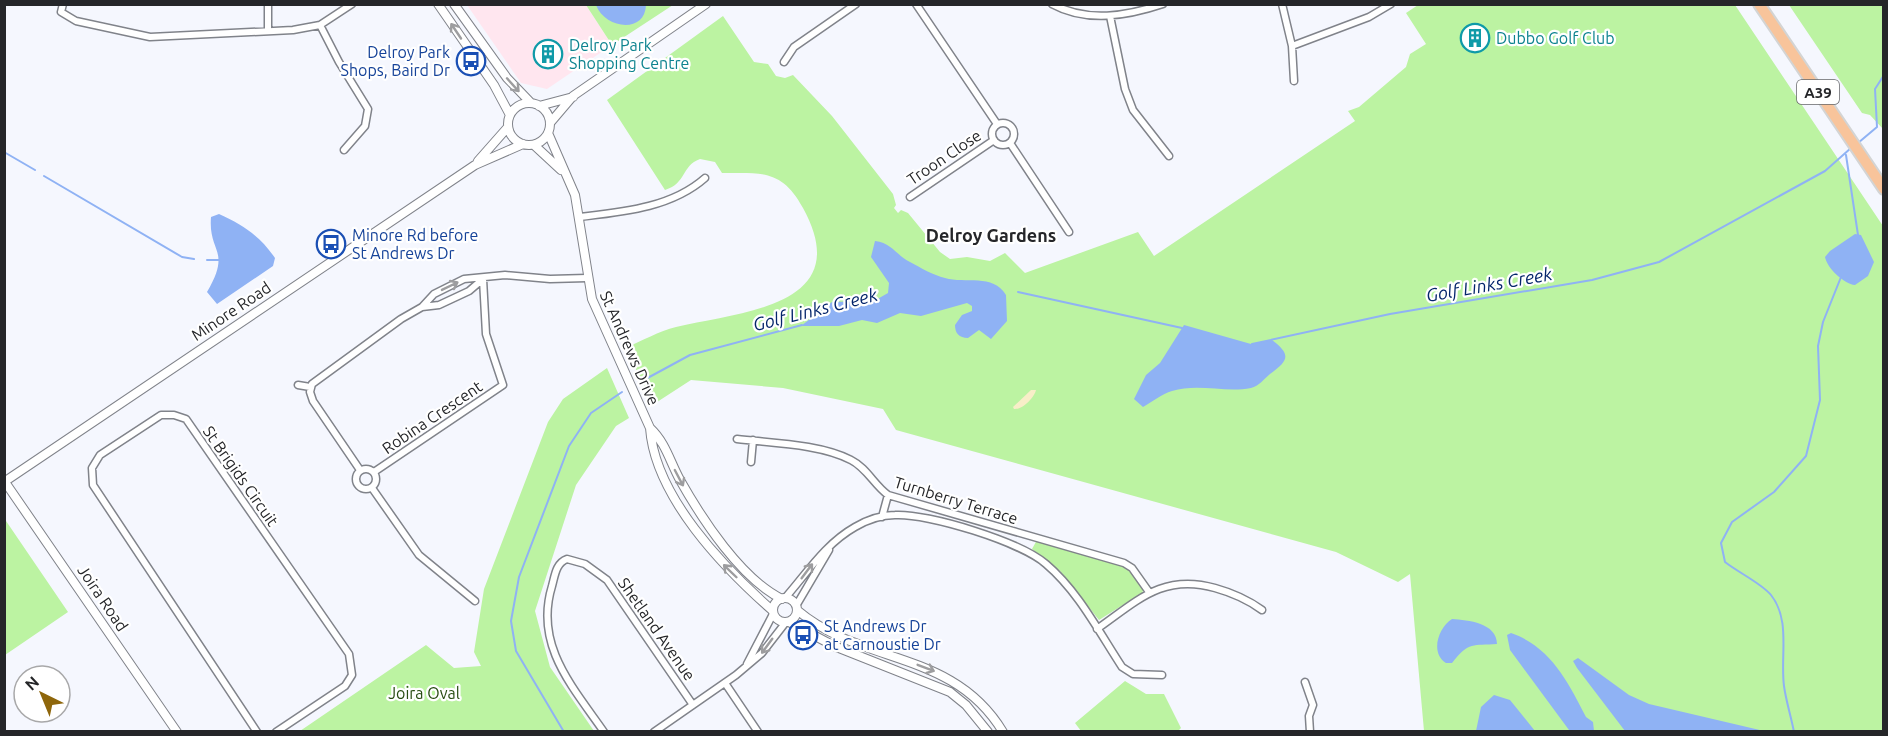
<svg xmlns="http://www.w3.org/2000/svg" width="1888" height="736" font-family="Ubuntu,sans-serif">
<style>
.commercial{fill:#ffe6ef}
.green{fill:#bcf3a2}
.sand{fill:#f8eec8}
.water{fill:#8fb2f4}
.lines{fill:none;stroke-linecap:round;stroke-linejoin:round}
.stream{stroke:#8fb2f4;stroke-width:2}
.minor-casing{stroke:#80838a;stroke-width:9}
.tertiary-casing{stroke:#80838a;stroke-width:10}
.trunk-casing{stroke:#d3d4d4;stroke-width:14}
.minor{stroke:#fff;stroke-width:6}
.tertiary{stroke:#fff;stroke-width:8}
.trunk{stroke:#f8c49b;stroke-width:10}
.oneway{stroke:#9d9d9f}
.labels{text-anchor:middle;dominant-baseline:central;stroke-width:4.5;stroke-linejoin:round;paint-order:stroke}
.shield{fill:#fff;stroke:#666769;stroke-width:1.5}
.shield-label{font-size:15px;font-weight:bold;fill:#252629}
.culture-label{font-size:16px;fill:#0d838f;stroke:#fff;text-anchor:start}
.transit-label{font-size:16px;fill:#164399;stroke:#fff;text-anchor:start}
.street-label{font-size:16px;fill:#252629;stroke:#fff}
.park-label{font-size:16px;fill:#274b11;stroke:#fff}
.neighbourhood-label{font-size:18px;font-weight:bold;fill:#252629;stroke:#fff}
.water-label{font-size:18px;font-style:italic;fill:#04256a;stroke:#fff}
</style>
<rect width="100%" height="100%" fill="#f5f7fe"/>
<path class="commercial" d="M467,5H586L612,45L547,89L521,83Z"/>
<path class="green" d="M586,5H673L612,45Z
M1418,5H1735L1883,226V731H1424L1410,574L1398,582L1336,552L896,430L883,409L783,388L691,380L654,404L625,348C642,341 659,331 676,327C742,312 857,306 803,208C782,169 761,173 722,173L715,162L700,159C681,166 687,183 665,190L607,100L723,16L754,62L768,64L776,76L785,78L793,75L832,116L893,194L896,205L894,208L898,213L901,210L908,213L940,252L950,259L967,257L990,261L1005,253L1025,273L1138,232L1154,256L1355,121L1348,111L1359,107L1406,67L1410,54L1426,44L1406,13Z
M1789,5H1883V129L1870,115L1862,113Z
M607,368L629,418L616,426L576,485L535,611L550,667L594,731H300L426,645L454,668L481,666L474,652L484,589L548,422L563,399Z
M4,518L68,612L5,655H4Z
M1037,540L1129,567L1144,589L1142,593L1099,620L1060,571L1032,549Z
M1125,681L1146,694H1164L1181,728L1177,732L1081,731L1075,723Z"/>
<path class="sand" d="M1031,390H1036C1034,398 1022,410 1014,409L1013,407Z"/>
<path class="water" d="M596,5H646C645,34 605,29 596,5Z
M219,214C243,225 260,236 275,258L273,266L217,304L207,292C232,249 208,253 211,217Z
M1855,234L1861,235L1874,262L1868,276L1855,285C1844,284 1827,268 1825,257L1830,251Z
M875,241C892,243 896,255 910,262C921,268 933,275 945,278C965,284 993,273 1006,295L1007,321L991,339L979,330L968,338C959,338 955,333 955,325L962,315L972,311V306L967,303L921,316L900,313L877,323L862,320L839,326H801L832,302L874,301L888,293L889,283L871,257Z
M1184,325L1251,344L1272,340C1292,355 1288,361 1270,374C1264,379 1259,386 1251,388C1225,393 1198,383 1172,391C1162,394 1152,402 1143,407L1134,399L1146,375L1160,363Z
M1452,619C1468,620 1497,623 1497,644C1473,646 1469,641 1452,663H1446C1430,653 1438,628 1452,619Z
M1511,633C1551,647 1568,682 1586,717L1593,722L1594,731L1569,730L1510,650L1507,635Z
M1578,658L1629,695L1649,704L1764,731H1625L1577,668L1573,661Z
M1494,695L1510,700L1535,731H1476L1481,707Z"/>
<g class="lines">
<path class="stream" d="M1858,143L1877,127L1875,89L1884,75
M4,152L35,170
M1846,155L1858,235
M44,176L182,257L194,259
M207,260H219
M1018,292L1182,328
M1252,344L1390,314L1592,280L1659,262L1825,171L1851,148
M642,381L690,355L802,325
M564,732L516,651L511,621L519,577L569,446L591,413L622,392
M1794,732C1791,716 1786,701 1784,686C1780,656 1791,620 1771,595C1761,583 1739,573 1725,562L1721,543L1732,522L1774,492L1806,456L1820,400L1818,346L1823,322L1841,277"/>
<g class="minor-casing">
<path id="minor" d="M63,4L61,12L76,21L150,37L293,30L320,25L352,4
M268,4V31
M916,4L997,124
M1052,4C1087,23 1127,16 1163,4
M1282,4L1292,46L1294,81
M1110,16L1125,89L1133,110L1169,156
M320,25L339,62L368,109L365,126L344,150
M1292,46L1369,17L1391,4
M784,62L794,47L856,4
M992 134a11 11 0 1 1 22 0a11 11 0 1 1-22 0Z
M1010,143L1069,232
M910,197L994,140
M579,217C622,212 671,208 705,178
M422,307L434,294L464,279L505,275L550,279L587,278
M298,385L310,387
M737,439C771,443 821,444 851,460C867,468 874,485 888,495L1124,563L1132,568L1149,592
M751,462L753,440
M356 479a10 10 0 1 1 20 0a10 10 0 1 1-20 0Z
M360,470L313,401L310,392L312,384L401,319L422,307L439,305L469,291L483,279
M374,472L503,385L486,334L483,279
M372,488L419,555L475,601
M882,517L888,495
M785,598C807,573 825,544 855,527C867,520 881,515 895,515C928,513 1021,542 1046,564C1078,591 1099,632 1122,667L1133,674L1162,675
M796,606L829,550
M1097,629C1137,601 1163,573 1215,588C1233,593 1247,599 1262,610
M747,664L773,614
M1305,682L1313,705L1309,716L1310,732
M725,683L758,732
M257,732L93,485L92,468L100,455L161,415H174L186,419L349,654L352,675L345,686L276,732
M604,732C572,686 534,645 552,586C555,575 556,563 567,559L585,564L607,580L693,705
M654,732L736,675L762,653L786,622"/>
</g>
<g class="tertiary-casing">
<path id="tertiary" d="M438,4L494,85L510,115
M454,4L507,78L531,103
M508 124a21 21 0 1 1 42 0a21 21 0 1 1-42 0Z
M539,106L573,97
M550,123L573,96L706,4
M548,133L575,195L592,299L650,428C655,497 724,568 773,611
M534,145L561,170
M478,161L508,127
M650,428C666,443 670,462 680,480C702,519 741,579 782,599
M4,482L475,165L523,144
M5,482L177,732
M773 610a12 12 0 1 1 24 0a12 12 0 1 1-24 0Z
M797,610C863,666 953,649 1003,732
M789,622L834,646L950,692L966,705L988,732"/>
</g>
<g class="trunk-casing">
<path id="trunk" d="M1759,4L1884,189"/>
</g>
<use href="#minor" class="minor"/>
<use href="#tertiary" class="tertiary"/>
<use href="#trunk" class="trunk"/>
</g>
<defs><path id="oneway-shaft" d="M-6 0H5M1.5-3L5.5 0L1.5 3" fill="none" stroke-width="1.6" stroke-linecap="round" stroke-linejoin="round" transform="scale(1.5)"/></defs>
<g class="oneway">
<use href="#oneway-shaft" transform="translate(456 31) rotate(-124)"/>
<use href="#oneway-shaft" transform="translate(513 85) rotate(48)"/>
<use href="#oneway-shaft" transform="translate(450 286) rotate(-26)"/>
<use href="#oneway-shaft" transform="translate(679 478) rotate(62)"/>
<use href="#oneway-shaft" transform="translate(730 571) rotate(-136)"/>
<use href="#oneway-shaft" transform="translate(807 571) rotate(-53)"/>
<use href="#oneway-shaft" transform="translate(767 646) rotate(126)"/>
<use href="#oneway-shaft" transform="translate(926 668) rotate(21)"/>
</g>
<defs>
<g id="building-ring" transform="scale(1.5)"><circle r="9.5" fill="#fff" stroke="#0f9aa8" stroke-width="1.5"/><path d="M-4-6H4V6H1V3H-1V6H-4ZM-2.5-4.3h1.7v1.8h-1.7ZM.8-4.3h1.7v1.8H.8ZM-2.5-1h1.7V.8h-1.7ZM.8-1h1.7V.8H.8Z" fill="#0f9aa8"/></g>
<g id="bus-ring" transform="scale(1.5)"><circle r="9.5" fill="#fff" stroke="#1a4fb4" stroke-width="1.5"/><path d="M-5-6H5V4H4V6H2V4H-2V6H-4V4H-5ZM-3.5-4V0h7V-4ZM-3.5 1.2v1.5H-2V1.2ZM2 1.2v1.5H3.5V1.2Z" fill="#1a4fb4"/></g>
</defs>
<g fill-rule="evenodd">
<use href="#building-ring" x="1475" y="38"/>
<use href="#building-ring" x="548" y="54"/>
<use href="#bus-ring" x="471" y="61"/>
<use href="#bus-ring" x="331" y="244"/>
<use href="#bus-ring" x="803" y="635"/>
</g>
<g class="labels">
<rect class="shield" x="1797" y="80" width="42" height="24" rx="4.5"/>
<g class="shield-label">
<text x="1818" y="92">A39</text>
</g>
<g class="culture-label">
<text x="1496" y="38">Dubbo Golf Club</text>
<text x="569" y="45">Delroy Park<tspan x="569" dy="18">Shopping Centre</tspan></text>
</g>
<g class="transit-label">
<text x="450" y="52" text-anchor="end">Delroy Park<tspan x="450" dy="18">Shops, Baird Dr</tspan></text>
<text x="352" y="235">Minore Rd before<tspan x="352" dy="18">St Andrews Dr</tspan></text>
<text x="824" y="626">St Andrews Dr<tspan x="824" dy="18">at Carnoustie Dr</tspan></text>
</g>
<g class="street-label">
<text transform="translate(944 157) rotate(-34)">Troon Close</text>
<text transform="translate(231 311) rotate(-34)">Minore Road</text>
<text transform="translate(630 348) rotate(66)">St Andrews Drive</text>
<text transform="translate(432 417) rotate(-34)">Robina Crescent</text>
<text transform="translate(241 476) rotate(55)">St Brigids Circuit</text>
<text transform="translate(956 500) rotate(17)">Turnberry Terrace</text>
<text transform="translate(103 598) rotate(56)">Joira Road</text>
<text transform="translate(657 629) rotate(55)">Shetland Avenue</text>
</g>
<g class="park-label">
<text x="424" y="693">Joira Oval</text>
</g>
<g class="neighbourhood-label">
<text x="991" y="235">Delroy Gardens</text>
</g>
<g class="water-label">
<text transform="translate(1489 284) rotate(-10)">Golf Links Creek</text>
<text transform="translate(815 309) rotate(-14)">Golf Links Creek</text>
</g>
</g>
<rect width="1888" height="736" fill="none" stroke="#252629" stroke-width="12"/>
<g transform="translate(42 694) rotate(317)"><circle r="28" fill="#ffffff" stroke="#a8a8a9" stroke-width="1.5"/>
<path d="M0-4.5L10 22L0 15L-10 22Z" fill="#8e660b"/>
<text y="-9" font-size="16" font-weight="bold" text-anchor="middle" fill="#252629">N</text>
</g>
</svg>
